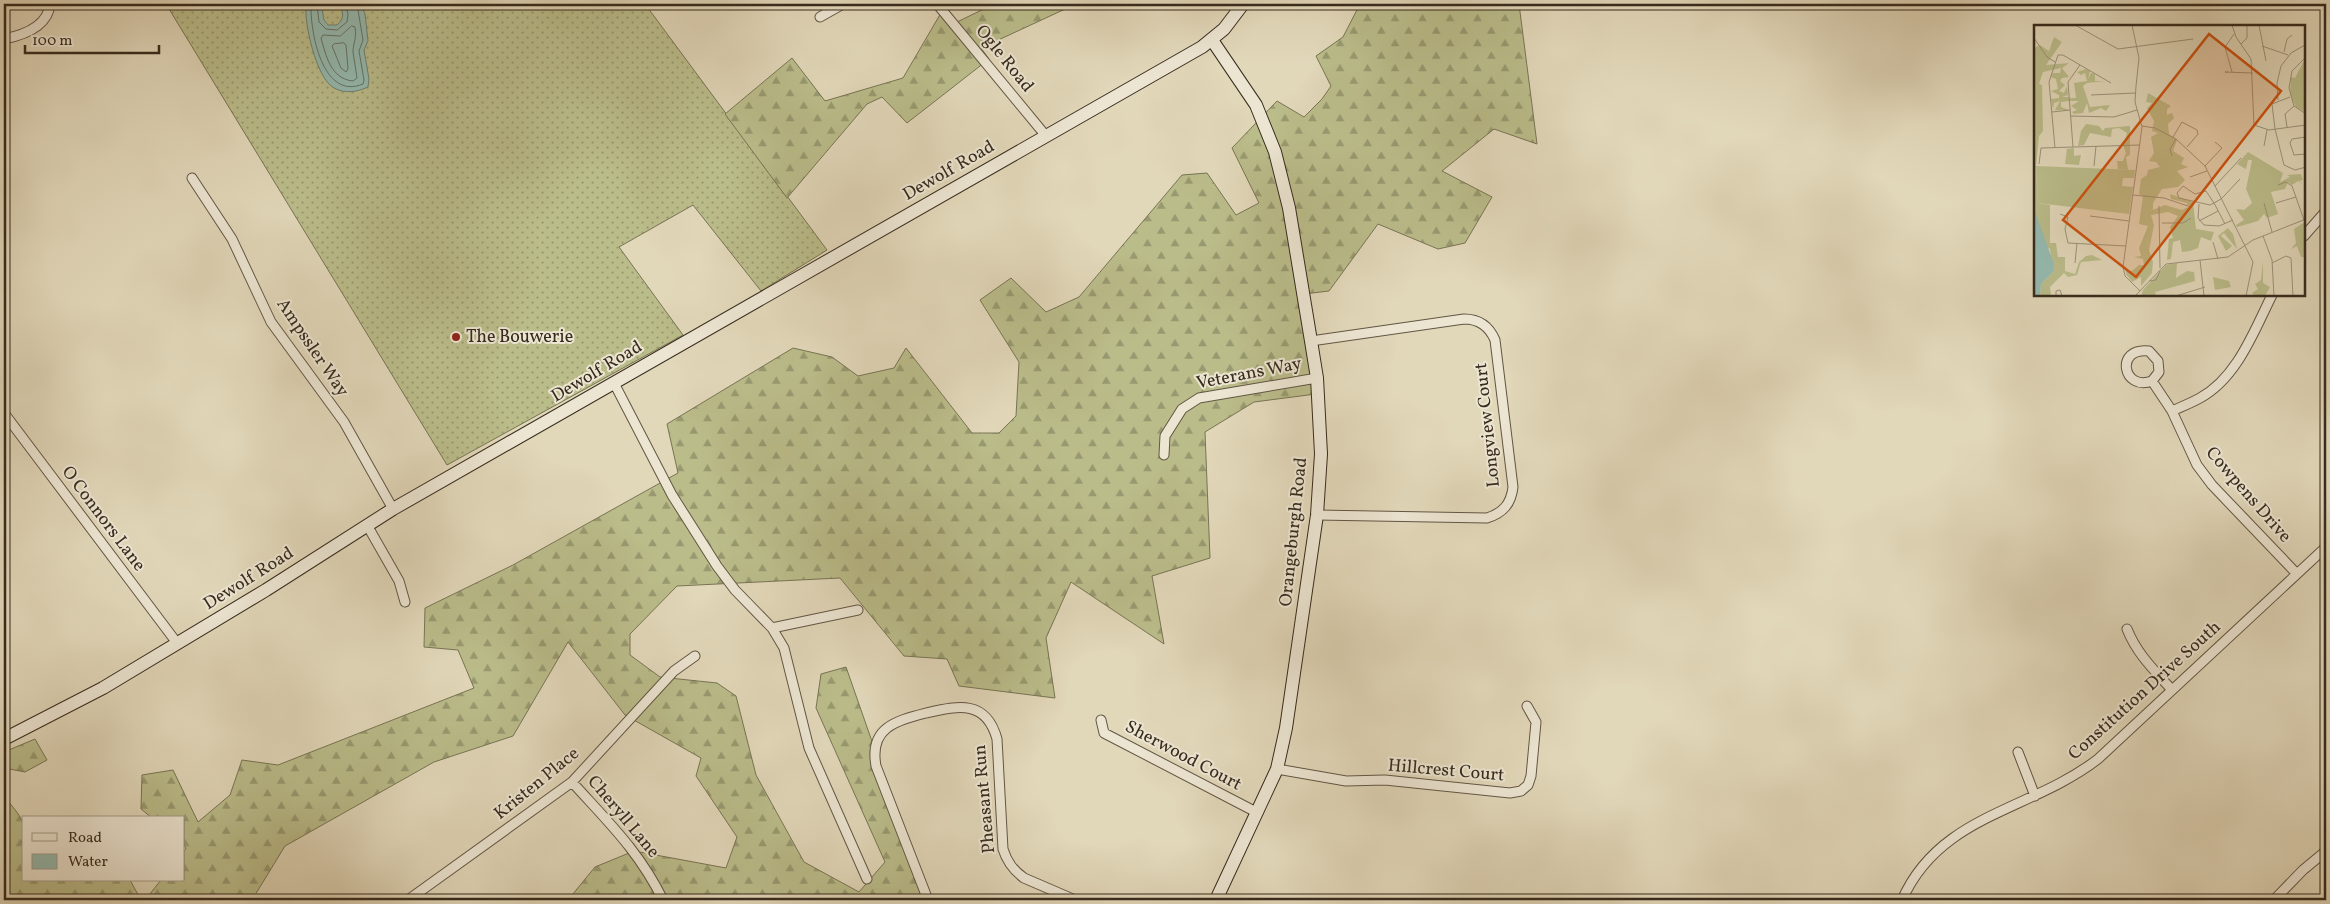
<svg xmlns="http://www.w3.org/2000/svg" width="2330" height="904" font-family="Vollkorn,serif">
<style>
.grass{fill:url(#grass-dots);stroke:#787454}
.forest{fill:url(#forest-firs);stroke:#787454}
.water{fill:#94bab0;stroke:#6f8175}
.lines{fill:none;stroke-linecap:round;stroke-linejoin:round}
.shore{stroke:#667266;stroke-width:1}
.street-casing{stroke:#625644;stroke-width:11}
.secondary-casing{stroke:#372b1d;stroke-width:14}
.street{stroke:#ece5d2;stroke-width:9}
.secondary{stroke:#ece5d2;stroke-width:12}
.poi-dot{fill:#8f2418;stroke:#ece5d2;stroke-width:2}
.labels{text-anchor:middle;dominant-baseline:central;stroke-width:4;stroke-linejoin:round;paint-order:stroke}
.street-label{font-size:18px;fill:#372b1d;stroke:#ece5d2}
.poi-label{font-size:18px;fill:#372b1d;stroke:#ece5d2;text-anchor:start}
.inset-road{fill:none;stroke:#9d927b;stroke-width:1}
.view{fill:#cd520f;fill-opacity:0.15;stroke:#cd520f;stroke-width:2.5}
.inset-edge{fill:none;stroke:#372b1d;stroke-width:2.5}
</style>
<defs>
<pattern id="grass-dots" width="8" height="8" patternUnits="userSpaceOnUse" patternTransform="scale(1.25)"><rect width="8" height="8" fill="#babc8a"/><path d="M2 2h.1M6 6h.1" fill="none" stroke="#989970" stroke-width="1.8" stroke-linecap="round"/></pattern>
<pattern id="forest-firs" width="22" height="20" patternUnits="userSpaceOnUse" patternTransform="scale(1.25)"><rect width="22" height="20" fill="#babc8a"/><path d="M5 1l3.5 6h-7zM16 11l3.5 6h-7z" fill="#989970"/></pattern>
</defs>
<rect width="100%" height="100%" fill="#e1d7b9"/>
<filter id="stains"><feTurbulence type="fractalNoise" baseFrequency=".004" numOctaves="4"/><feColorMatrix values="0 0 0 0 .2 0 0 0 0 .09 0 0 0 0 .02 0 0 0 .5 -.17"/></filter>
<radialGradient id="worn" r=".72"><stop offset=".6" stop-color="#630" stop-opacity="0"/><stop offset="1" stop-color="#630" stop-opacity=".3"/></radialGradient>
<path class="grass" d="M166,4H645L827,250L761,291L693,205L619,247L683,335L447,465Z"/>
<path class="forest" d="M994,4H1076L981,48L989,59L907,123L882,97L867,104L787,198L725,114L792,58L825,101L903,78L945,6L957,22Z
M1360,4H1519L1537,144L1494,129L1442,171L1492,197L1465,243L1438,249L1378,224L1329,291L1304,294L1316,394L1254,402L1205,432L1210,558L1152,576L1164,644L1071,582L1046,638L1055,698L959,686L947,659L904,656L840,578L677,586L630,634V655L660,677L717,683L736,696L756,775L804,862L859,892L885,862L816,708L821,674L846,667L926,896L922,900H568L595,867L634,851L726,868L737,837L696,776L701,758L625,715L568,642L513,736L434,762L285,846L252,900H145L161,880H184V851L186,848L184,846V818H152L141,809L142,775L173,770L198,822L230,795L242,760L278,765L474,688L458,650L424,647L425,608L513,565L678,473L667,424L793,348L832,357L858,376L894,368L906,348L972,433H999L1016,416L1019,362L980,300L1011,278L1046,312L1079,297L1182,175L1207,173L1236,215L1259,203L1232,148L1277,101L1304,117L1322,99L1331,86L1316,56L1343,37Z
M35,739L47,760L25,772L4,768V752Z
M4,796C16,812 30,822 21,843H24V880H130L141,900H4Z"/>
<path class="water" d="M306,4H321L324,20L328,25H337C345,18 343,13 340,4H361L365,14L368,41L364,50L369,79L368,87C357,92 345,94 334,88C316,78 304,23 306,4Z"/>
<g class="lines">
<path class="shore" d="M311,4C310,31 322,101 363,84L364,80L359,51L363,40L357,4
M317,4L319,22L326,29L337,30L347,22L348,14L345,4
M352,26L355,27C357,39 353,43 353,52C354,61 356,69 357,78L353,81C331,79 326,56 321,38L323,35L340,36Z
M344,43L346,45L348,69L346,72L341,68L332,46L334,44Z"/>
<g class="street-casing">
<path id="street" d="M937,4L1046,136
M820,17L843,4
M4,39C24,35 48,26 50,4
M192,178L232,239L271,322L344,422L393,509
M2304,236L2326,211
M1311,341L1464,319C1479,319 1489,326 1495,340L1513,487C1511,504 1503,513 1487,518L1317,515
M2152,381C2123,392 2114,347 2149,351L2158,361L2159,372L2152,381L2172,411L2197,465L2212,485L2297,574
M614,383L672,495L717,566L735,590L772,628L784,648L809,748L867,879
M2172,411C2181,407 2191,403 2200,398C2237,378 2254,331 2272,295
M4,413L177,643
M1164,455L1165,436L1182,409L1199,398L1317,378
M367,525L399,581L405,602
M772,628L858,610
M2127,629C2137,654 2154,670 2172,690
M1101,720L1104,733L1258,813
M2018,752L2035,796
M1277,769L1346,781L1385,780L1510,793L1521,791L1528,785L1531,776L1536,722L1527,706
M572,782C608,822 639,851 663,900
M408,900L572,782L674,671L695,656
M928,900L876,766C869,728 895,721 926,713C958,706 986,699 997,739L1003,849C1007,862 1013,870 1024,878L1075,900
M1902,900C1940,814 2031,811 2098,759L2326,547
M2274,900L2303,870L2326,851"/>
</g>
<g class="secondary-casing">
<path id="secondary" d="M1212,40L1256,105L1275,152L1289,208L1311,341L1317,378L1321,454L1317,515L1286,728L1277,769L1216,900
M4,739L103,688L266,590L393,509L1202,47L1224,29L1243,4"/>
</g>
<use href="#street" class="street"/>
<use href="#secondary" class="secondary"/>
</g>
<circle class="poi-dot" cx="456" cy="337" r="5"/>
<g class="labels">
<g class="street-label">
<text transform="translate(1004 59) rotate(51)">Ogle Road</text>
<text transform="translate(949 171) rotate(-30)">Dewolf Road</text>
<text transform="translate(312 348) rotate(56)">Ampssler Way</text>
<text transform="translate(597 372) rotate(-31)">Dewolf Road</text>
<text transform="translate(1249 374) rotate(-11)">Veterans Way</text>
<text transform="translate(1488 425) rotate(-96)">Longview Court</text>
<text transform="translate(2248 495) rotate(49)">Cowpens Drive</text>
<text transform="translate(103 519) rotate(53)">O Connors Lane</text>
<text transform="translate(1294 532) rotate(-84)">Orangeburgh Road</text>
<text transform="translate(249 579) rotate(-32)">Dewolf Road</text>
<text transform="translate(2145 691) rotate(-42)">Constitution Drive South</text>
<text transform="translate(1183 756) rotate(28)">Sherwood Court</text>
<text transform="translate(1446 771) rotate(5)">Hillcrest Court</text>
<text transform="translate(537 784) rotate(-39)">Kristen Place</text>
<text transform="translate(985 799) rotate(-95)">Pheasant Run</text>
<text transform="translate(623 817) rotate(50)">Cheryll Lane</text>
</g>
<g class="poi-label">
<text x="466" y="337">The Bouwerie</text>
</g>
</g>
<g transform="translate(2034 25)">
<rect width="271" height="271" fill="#e1d7b9"/>
<path d="M2,141L101,145L100,153H89L88,161L99,162L95,189L4,178Z" fill="#babc8a"/>
<path d="M20,12L28,17L12,40L35,38L28,43L35,52L28,53L26,56L31,60L25,66L30,68L33,61L34,70L28,72H35V76L27,77V82L35,85H21L26,76L20,78L19,84L17,74L25,73V70L17,66L24,64L22,54L17,52L19,48H26L27,43L9,47L5,59L8,60L9,106L5,111L2,142L4,178L16,180V218H22L24,232H31V246L41,249L45,237L52,231L58,230L68,235L47,237L43,250L34,252L30,248L16,262L17,271H6L7,259L19,247L16,224L11,221L0,184V23L6,20L15,26ZM271,34V87L262,82L256,69L257,52L261,53ZM52,44L56,46L54,54L57,48L61,49V56H71L53,58L49,61L56,82L76,80L72,86L67,83L55,88L53,78L49,88L40,89L38,87L43,85L37,81L45,76H36V73H42L40,58L53,56L51,48L47,50L43,47ZM114,68L137,81L133,84V90L138,88L140,93L134,99L135,109L143,115L139,126L150,133L147,139L154,142L143,146L151,155L144,162L128,164L119,178V185L131,180L148,185L154,182L153,178L137,174L136,169L159,177L162,204L180,207L177,216L167,212L164,223L156,226L148,227L146,215L139,217L137,234L133,235L135,214L139,213L136,202L144,191L134,187L117,190L120,200L115,225L119,237L118,248L107,261V252L98,257L92,249L91,239V245L98,246L105,240H110L109,234L100,232L107,231L105,223L114,201L105,199L109,171L105,169L107,154L113,150L114,145L126,142L122,137L115,136L120,128L117,112L124,108L118,106L120,96L113,83L118,78L112,77ZM52,99L65,101L69,106L71,103L96,101V130L92,132L94,145L84,144L83,136H89L92,128L89,120L93,108L85,103L78,104L77,112L56,108L50,120L44,121L47,106ZM40,123V131L47,130L45,140L31,139L33,124ZM214,127L249,148L246,157L256,152L253,150L267,149L269,155L265,156L271,161L264,156L258,160L254,157L251,164L237,167L244,189L233,193L230,189L224,196L203,202L202,200L210,195L202,184L210,185L218,178L212,164L218,135H214L212,144L203,139ZM271,197V232H267L263,221L257,224L262,218L260,204ZM194,203L199,209L203,224L190,208L187,211L198,221L192,226L184,211ZM229,236V258L236,262L231,271H221L218,268L224,264L221,259L227,255ZM143,238L142,253L153,246L160,247L161,256L121,267L122,271H107L109,265L132,240ZM179,252L195,256L197,262L181,265Z" fill="#babc8a"/>
<path d="M0,184L20,239L19,247L7,259L6,271H0Z" fill="#94bab0"/>
<path class="inset-road" d="M41,0L84,24L159,14M98,0L105,33L102,61M198,0L202,12L217,34L220,100L235,105L272,100M225,0L232,36M0,13L13,32L21,37M207,19L213,13V0M228,21L254,30M250,27L253,14L258,10M272,32L258,46L255,63L260,81L272,89M194,47H191L219,48M198,47L191,22L200,9M102,61L101,77L108,102L89,242L91,251L106,266M57,70L101,68M256,72L238,79L241,104L250,140L261,145L272,142M244,75L243,58L247,41L257,28L271,20M18,87L36,85M37,91L80,92L103,85M108,101L121,103L142,114L171,141L219,237L212,271M253,102L251,89L260,81M139,112L148,97L163,105L164,109L153,122M272,112L258,114L256,118L260,130L272,129M230,121L233,105M39,122L34,57L46,40M21,123L15,57L24,30H29L77,58M138,131L136,124L142,114M5,139L7,123L106,120M60,141L62,121M171,141L188,123L181,117M156,152L173,146M244,160L252,157L258,161L270,195M181,161L207,133M99,170L130,173L154,181M230,178L238,207M242,178L262,172M165,179L164,193L170,200L185,201L199,195M125,181L126,243M26,189L34,192L31,204L34,218L92,221M56,191L95,196M165,196L184,186M128,198H149L157,193M191,199L180,178L172,166L161,169L149,161L143,168L145,173L176,180L180,178L187,174L190,171L206,154M229,211L238,235L240,271M179,217L184,234M166,235L170,271M41,238L43,218M238,238L252,231L257,233L259,271M115,256L122,255L126,246M22,271V266L26,265L28,271M101,271L132,239L194,232L219,215L272,194M142,271L171,262"/>
<path class="view" d="M175,9L247,66L102,252L29,195Z"/>
<rect width="271" height="271" class="inset-edge"/>
</g>
<rect width="2330" height="904" fill="none" stroke="#e1d7b9" stroke-width="20"/>
<rect x="5" y="5" width="2320" height="894" fill="none" stroke="#372b1d" stroke-width="2.5"/>
<rect x="10" y="10" width="2310" height="884" fill="none" stroke="#372b1d"/>
<rect x="22" y="816" width="162" height="65" fill="#ece5d2" stroke="#a49b8a"/>
<rect x="32" y="833" width="25" height="8" fill="#ece5d2" stroke="#a49b8a"/>
<text x="68" y="842" font-size="15" fill="#372b1d">Road</text>
<rect x="32" y="854" width="25" height="15" fill="#94bab0" stroke="#a49b8a"/>
<text x="68" y="866" font-size="15" fill="#372b1d">Water</text>
<path d="M25 45v8h134v-8" fill="none" stroke="#372b1d" stroke-width="2.5"/>
<text x="32" y="45" font-size="15" fill="#372b1d" stroke="#ece5d2" stroke-width="4" paint-order="stroke">100 m</text>
<rect width="100%" height="100%" filter="url(#stains)"/>
<rect width="100%" height="100%" fill="url(#worn)"/>
</svg>
